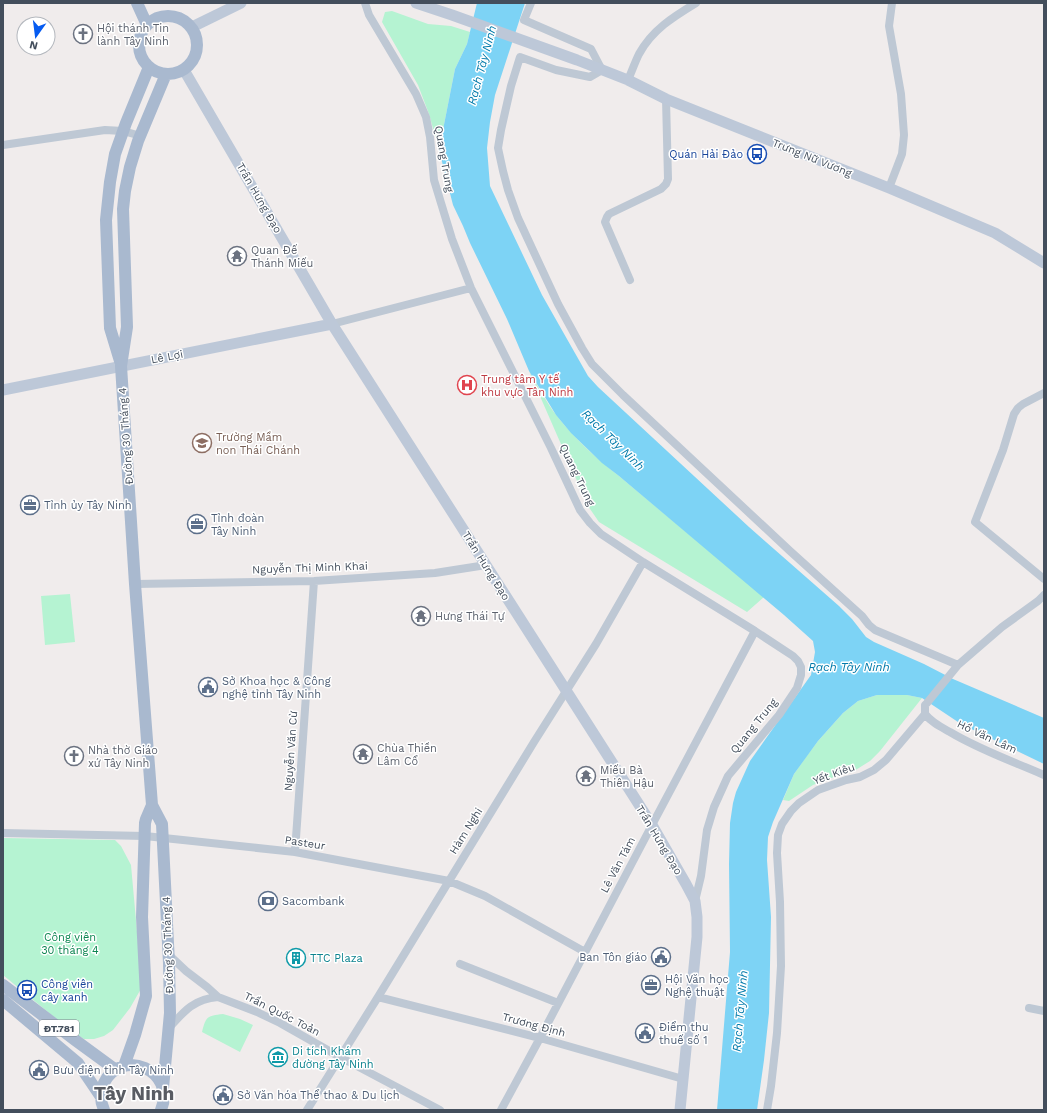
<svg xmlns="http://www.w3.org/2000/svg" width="1047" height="1113" font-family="'Work Sans',sans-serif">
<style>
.green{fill:#b5f3d2}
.water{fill:#7dd3f5}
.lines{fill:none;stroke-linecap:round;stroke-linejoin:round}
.street{stroke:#bec8d4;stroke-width:8}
.secondary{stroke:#bdc8d8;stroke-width:11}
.primary{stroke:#a9b9cf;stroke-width:12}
.labels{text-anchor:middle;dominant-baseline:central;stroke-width:3;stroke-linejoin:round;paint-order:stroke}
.shield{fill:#fff;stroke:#7b838d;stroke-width:1}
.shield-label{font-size:10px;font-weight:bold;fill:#434e5c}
.worship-label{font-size:11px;fill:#5b616d;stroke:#fff;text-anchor:start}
.transit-label{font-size:11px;fill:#164399;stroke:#fff;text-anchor:end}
.street-label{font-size:11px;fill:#434e5c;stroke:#fff}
.health-label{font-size:11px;fill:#be3a42;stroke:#fff;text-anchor:start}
.education-label{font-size:11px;fill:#785e54;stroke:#fff;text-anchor:start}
.service-label{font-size:11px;fill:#4e5e75;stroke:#fff;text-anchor:start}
.park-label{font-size:11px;fill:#0c8551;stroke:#fff}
.culture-label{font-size:11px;fill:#0d838f;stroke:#fff;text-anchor:start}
.water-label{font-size:12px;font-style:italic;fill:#017aaa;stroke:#fff}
.town-label{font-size:19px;font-weight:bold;fill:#595c63;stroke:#fff}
</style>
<rect width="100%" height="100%" fill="#f0ecec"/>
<path class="green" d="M392,11L428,24L451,26L470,32L467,44L455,69L439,150L429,114L418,85L382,22L385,12Z
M529,371C538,386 546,402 557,416C575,439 596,458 619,476L764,597L747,612L599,522L588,506Z
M70,594L75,642L45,645L41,596Z
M897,694L907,695L922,698L880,751L870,761L854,771L842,774L813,785L789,801L783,800L794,774L806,757L818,741L843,713L858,701L877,695Z
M3,838L115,840L121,846L131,865L142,987L130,1008L113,1030L104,1036L94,1039H84L71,1031L3,975Z
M223,1014L240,1019L253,1025L240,1052L202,1032C206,1016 207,1016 223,1014Z"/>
<path class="water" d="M477,3H525L495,95L490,122L487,148L490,186L542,295L588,376L598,387L749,527L839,606L852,619L866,637L874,642L924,664L953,679L1044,718V764L961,724L922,698L907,695H877L858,701L843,713L818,741L794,774L773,822L768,837L767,860L771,917L769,1013L764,1060L757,1110H717L730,952L729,864L730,823L733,803L736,792L750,761L811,675L815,652L813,641L784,615L619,476L602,463L571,433L556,415L529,371L507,319L470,243L463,226L453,205L439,150L455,69L467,44Z"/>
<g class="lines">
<path class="street" d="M365,3L369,15L416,94L426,117L430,137L434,180L452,239L471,288L551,448L580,510L590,523L601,534L643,562L755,631L793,656L798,661L801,667V675L797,688L779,715L728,776L714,807L707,830L701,876L695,901
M531,3L524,20L591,49L602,70L590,77L556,70L520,57L511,86L501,130L498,148L503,171L508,190L518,218L558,304L582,348L592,364L623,395L790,551L862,616L869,625L875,630L958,665
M628,80C632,71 635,62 639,54C652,30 673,17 696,3
M3,145L105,130L123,131L141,136
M889,188L902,154L904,135L901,94L889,26L892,3
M630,280L605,222L607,217L609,214L661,189L666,184L668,179L666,99
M332,324L471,288
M1044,393L1023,404L1018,408L1014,414L1003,450L975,522L1044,579
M135,584L314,581L435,573L486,565
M925,714C932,723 941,727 950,732C980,750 1012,761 1044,775
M3,833L145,836L295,852L449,881L485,896L585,952
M295,852L314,581
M169,955L186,971L207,987L218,997L257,1012L280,1023L340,1057L440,1110
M460,964L558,1003
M378,997L540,1038L683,1079
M1029,1008L1044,1011
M169,1028C184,1011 194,999 218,997
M307,1110L378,997L534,742L596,644L643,562
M501,1110L540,1038L652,825L755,631
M767,1110L771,1086L777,1033L781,966L780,902L777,853L778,835L782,824L791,811L799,803L818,790L846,780L860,777L874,770L886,760L925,714V705L927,703L958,665L1002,627L1038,601L1044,595"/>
<path class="secondary" d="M416,3L452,15L577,60L628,80L666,99L889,188L995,233L1044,263
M192,27L241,3
M184,70L332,324L652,825L686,884L695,901L697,917V937L680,1110
M3,390L332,324"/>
<path class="primary" d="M137,3L147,25
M139 45a29 29 0 1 1 58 0a29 29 0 1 1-58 0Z
M120,361L110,328L106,220L110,182L115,154L126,123L149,67
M3,985L75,1040L116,1070
M3,1000L78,1063L101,1097
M124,1066L135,1035L146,996L142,917L145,823L146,819L152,805
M163,1088L170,1013L169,963L162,824L152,805L135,584L121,366L127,327L123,209L125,191L130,167L138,141L166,74
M104,1110C100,1101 100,1092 104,1083C121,1047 177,1070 161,1110"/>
</g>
<defs>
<g id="church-ring" transform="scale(1)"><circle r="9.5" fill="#fff" stroke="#6b7280" stroke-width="1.5"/><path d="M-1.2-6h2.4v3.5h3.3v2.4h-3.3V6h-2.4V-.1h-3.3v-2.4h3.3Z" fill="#6b7280"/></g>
<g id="bus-ring" transform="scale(1)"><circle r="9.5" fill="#fff" stroke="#1a4fb4" stroke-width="1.5"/><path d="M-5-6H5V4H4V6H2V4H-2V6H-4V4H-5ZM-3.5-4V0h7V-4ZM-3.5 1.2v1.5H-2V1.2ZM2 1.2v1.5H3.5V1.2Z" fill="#1a4fb4"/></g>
<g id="temple-ring" transform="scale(1)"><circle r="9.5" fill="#fff" stroke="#6b7280" stroke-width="1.5"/><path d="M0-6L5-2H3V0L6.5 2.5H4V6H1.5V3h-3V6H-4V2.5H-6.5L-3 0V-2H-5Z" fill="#6b7280"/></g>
<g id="hospital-ring" transform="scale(1)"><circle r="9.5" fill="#fff" stroke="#e0444e" stroke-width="1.5"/><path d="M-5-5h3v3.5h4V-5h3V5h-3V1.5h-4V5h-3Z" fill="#e0444e"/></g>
<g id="school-ring" transform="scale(1)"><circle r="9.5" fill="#fff" stroke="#8d6e63" stroke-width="1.5"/><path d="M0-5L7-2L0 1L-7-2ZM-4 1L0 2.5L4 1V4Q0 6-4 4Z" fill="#8d6e63"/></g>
<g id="office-ring" transform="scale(1)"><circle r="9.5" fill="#fff" stroke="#5c6f8a" stroke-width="1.5"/><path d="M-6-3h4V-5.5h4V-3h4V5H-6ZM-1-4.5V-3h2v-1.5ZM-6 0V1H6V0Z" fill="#5c6f8a"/></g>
<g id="civic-ring" transform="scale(1)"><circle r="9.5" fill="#fff" stroke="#5c6f8a" stroke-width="1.5"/><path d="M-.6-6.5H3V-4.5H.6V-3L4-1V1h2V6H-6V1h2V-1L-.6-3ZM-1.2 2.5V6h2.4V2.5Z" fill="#5c6f8a"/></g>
<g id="bank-ring" transform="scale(1)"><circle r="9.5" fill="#fff" stroke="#5c6f8a" stroke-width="1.5"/><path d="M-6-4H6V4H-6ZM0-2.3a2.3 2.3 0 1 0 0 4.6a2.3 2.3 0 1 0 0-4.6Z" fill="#5c6f8a"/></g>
<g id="building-ring" transform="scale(1)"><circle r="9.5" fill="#fff" stroke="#0f9aa8" stroke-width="1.5"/><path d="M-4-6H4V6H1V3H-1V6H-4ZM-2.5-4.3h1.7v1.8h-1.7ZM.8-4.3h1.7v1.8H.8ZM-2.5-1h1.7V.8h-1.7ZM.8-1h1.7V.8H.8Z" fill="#0f9aa8"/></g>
<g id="museum-ring" transform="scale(1)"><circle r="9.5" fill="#fff" stroke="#0f9aa8" stroke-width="1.5"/><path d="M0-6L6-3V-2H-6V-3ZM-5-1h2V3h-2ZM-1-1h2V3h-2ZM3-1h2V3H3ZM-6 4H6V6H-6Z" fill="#0f9aa8"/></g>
</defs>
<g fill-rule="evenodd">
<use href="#church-ring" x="83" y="34"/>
<use href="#bus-ring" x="757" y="154"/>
<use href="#temple-ring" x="237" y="256"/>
<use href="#hospital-ring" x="467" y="385"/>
<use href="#school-ring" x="202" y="443"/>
<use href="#office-ring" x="30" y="505"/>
<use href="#office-ring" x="197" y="524"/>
<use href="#temple-ring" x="421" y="616"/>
<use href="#civic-ring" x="208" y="687"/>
<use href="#temple-ring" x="363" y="754"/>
<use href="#church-ring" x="74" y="756"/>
<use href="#temple-ring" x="586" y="776"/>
<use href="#bank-ring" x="268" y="901"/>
<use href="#civic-ring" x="661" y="957"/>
<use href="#building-ring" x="296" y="958"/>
<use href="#office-ring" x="651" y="985"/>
<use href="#bus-ring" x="27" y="990"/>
<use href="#civic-ring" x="645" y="1033"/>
<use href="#museum-ring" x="278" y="1057"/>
<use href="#civic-ring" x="39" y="1070"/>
<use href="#civic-ring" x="223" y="1095"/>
</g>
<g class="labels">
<rect class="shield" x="39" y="1020" width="40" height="16" rx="3"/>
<g class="shield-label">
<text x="59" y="1028">ĐT.781</text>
</g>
<g class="worship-label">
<text x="97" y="28">Hội thánh Tin<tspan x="97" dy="13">lành Tây Ninh</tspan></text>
<text x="251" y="250">Quan Đế<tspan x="251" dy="13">Thánh Miếu</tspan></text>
<text x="435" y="616">Hưng Thái Tự</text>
<text x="377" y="748">Chùa Thiền<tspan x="377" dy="13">Lâm Cổ</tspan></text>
<text x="88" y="750">Nhà thờ Giáo<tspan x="88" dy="13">xứ Tây Ninh</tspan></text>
<text x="600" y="770">Miếu Bà<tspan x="600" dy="13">Thiên Hậu</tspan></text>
</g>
<g class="transit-label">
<text x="743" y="154">Quán Hải Đảo</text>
<text x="41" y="984" text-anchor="start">Công viên<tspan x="41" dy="13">cây xanh</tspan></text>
</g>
<g class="street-label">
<text transform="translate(812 158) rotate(22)">Trưng Nữ Vương</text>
<text transform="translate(444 159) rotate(80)">Quang Trung</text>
<text transform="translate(259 198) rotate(60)">Trần Hưng Đạo</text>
<text transform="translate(167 357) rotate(-11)">Lê Lợi</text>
<text transform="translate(126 436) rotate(-94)">Đường 30 Tháng 4</text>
<text transform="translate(577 475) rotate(64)">Quang Trung</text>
<text transform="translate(486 566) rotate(58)">Trần Hưng Đạo</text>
<text transform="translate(310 568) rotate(-2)">Nguyễn Thị Minh Khai</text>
<text transform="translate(754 726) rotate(-51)">Quang Trung</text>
<text transform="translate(987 737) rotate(25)">Hồ Văn Lâm</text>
<text transform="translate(291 751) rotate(-86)">Nguyễn Văn Cừ</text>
<text transform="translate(834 774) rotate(-20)">Yết Kiêu</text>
<text transform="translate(466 831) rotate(-58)">Hàm Nghi</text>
<text transform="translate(659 840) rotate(59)">Trần Hưng Đạo</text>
<text transform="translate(305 843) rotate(9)">Pasteur</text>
<text transform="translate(618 865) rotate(-62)">Lê Văn Tám</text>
<text transform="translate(168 945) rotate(-92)">Đường 30 Tháng 4</text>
<text transform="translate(282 1014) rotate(27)">Trần Quốc Toản</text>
<text transform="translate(534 1025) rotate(15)">Trương Định</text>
</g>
<g class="health-label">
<text x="481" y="379">Trung tâm Y tế<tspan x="481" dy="13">khu vực Tân Ninh</tspan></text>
</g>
<g class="education-label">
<text x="216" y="437">Trường Mầm<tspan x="216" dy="13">non Thái Chánh</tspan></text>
</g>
<g class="service-label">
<text x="44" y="505">Tỉnh ủy Tây Ninh</text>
<text x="211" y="518">Tỉnh đoàn<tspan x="211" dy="13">Tây Ninh</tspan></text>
<text x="222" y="681">Sở Khoa học &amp; Công<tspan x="222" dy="13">nghệ tỉnh Tây Ninh</tspan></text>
<text x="282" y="901">Sacombank</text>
<text x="647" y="957" text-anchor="end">Ban Tôn giáo</text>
<text x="665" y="979">Hội Văn học<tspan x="665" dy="13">Nghệ thuật</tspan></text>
<text x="659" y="1027">Điểm thu<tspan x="659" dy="13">thuế số 1</tspan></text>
<text x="53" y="1070">Bưu điện tỉnh Tây Ninh</text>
<text x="237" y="1095">Sở Văn hóa Thể thao &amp; Du lịch</text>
</g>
<g class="park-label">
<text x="70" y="937">Công viên<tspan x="70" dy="13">30 tháng 4</tspan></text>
</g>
<g class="culture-label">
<text x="310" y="958">TTC Plaza</text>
<text x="292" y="1051">Di tích Khám<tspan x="292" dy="13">đường Tây Ninh</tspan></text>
</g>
<g class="water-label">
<text transform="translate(482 65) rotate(-75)">Rạch Tây Ninh</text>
<text transform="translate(613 440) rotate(44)">Rạch Tây Ninh</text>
<text x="849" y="667">Rạch Tây Ninh</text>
<text transform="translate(740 1011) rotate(-85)">Rạch Tây Ninh</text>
</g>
<g class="town-label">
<text x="134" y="1093">Tây Ninh</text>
</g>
</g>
<rect width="1047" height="1113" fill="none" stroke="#434e5c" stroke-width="8"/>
<g transform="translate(36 36) rotate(194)"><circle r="19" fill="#ffffff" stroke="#b4b8be"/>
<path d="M0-3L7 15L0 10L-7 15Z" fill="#055bf1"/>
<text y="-6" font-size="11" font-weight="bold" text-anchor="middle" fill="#434e5c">N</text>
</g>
</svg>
